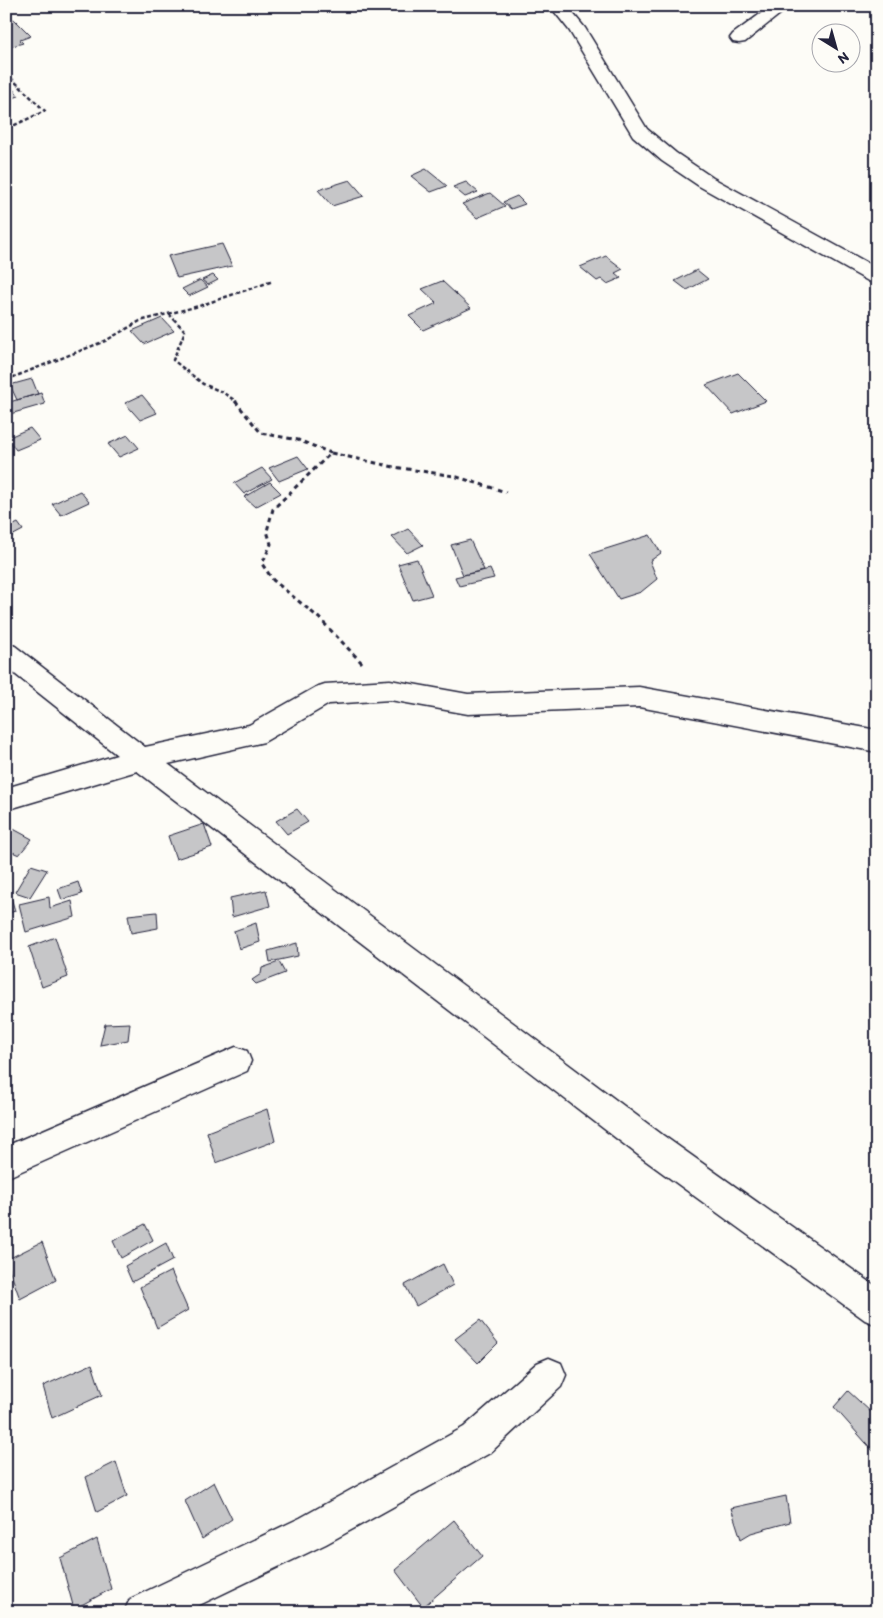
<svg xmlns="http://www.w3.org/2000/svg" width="883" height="1618" font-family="Itim,sans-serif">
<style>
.building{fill:#c6c6c8;stroke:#22223b}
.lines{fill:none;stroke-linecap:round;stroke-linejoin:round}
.street-casing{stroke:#22223b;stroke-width:3}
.path-far1{stroke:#22223b;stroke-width:2.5;stroke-dasharray:4 2.5;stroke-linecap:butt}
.path{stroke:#22223b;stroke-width:3;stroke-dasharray:4.5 4;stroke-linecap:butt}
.street{fill:#fdfcf7;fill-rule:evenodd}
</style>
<rect width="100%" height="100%" fill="#fdfcf7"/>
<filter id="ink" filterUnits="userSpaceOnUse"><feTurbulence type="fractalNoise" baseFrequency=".02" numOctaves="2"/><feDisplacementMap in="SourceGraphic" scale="10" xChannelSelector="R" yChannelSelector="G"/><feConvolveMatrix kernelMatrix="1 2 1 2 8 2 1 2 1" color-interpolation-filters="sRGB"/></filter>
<g filter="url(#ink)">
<path class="building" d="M14,19L31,36L20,40L23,43L6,48V21Z
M6,81L19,96L6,100Z
M426,169L447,186L431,192L411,176Z
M350,180L364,196L332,206L318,190Z
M466,182L478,192L465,197L453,187Z
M490,193L505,206L477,218L462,204Z
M517,196L525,204L511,209L503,202Z
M222,244L232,266L177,278L168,256Z
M606,256L623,269L615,273L621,278L607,284L601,279L597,281L580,267Z
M697,270L708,279L687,290L675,281Z
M213,275L218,280L208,285L202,280Z
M200,280L208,287L189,296L182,289Z
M442,281L471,308L423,330L409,316L437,303L422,289Z
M162,318L174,331L144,344L132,331Z
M738,373L766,401L733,414L706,385Z
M32,379L38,394L17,400L10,385Z
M41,393L45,404L10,414L6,403Z
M142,395L157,413L140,420L125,403Z
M30,428L40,440L16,450L7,438Z
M128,435L139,448L119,457L108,444Z
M298,456L308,469L279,481L269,468Z
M262,468L272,479L244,494L234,483Z
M270,482L281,493L255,507L244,497Z
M80,491L89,502L61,515L52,504Z
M18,523L23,530L6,539V529Z
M408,529L423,545L407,553L392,537Z
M650,535L661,553L650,561L657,579L641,592L619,599L590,554Z
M470,540L484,570L463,575L451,545Z
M417,559L432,595L413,600L398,564Z
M490,569L494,578L459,586L455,577Z
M297,809L308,822L287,834L276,821Z
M204,824L212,847L176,859L168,836Z
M6,825L32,839L19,855L6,849Z
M31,865L47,870L30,897L15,892Z
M78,882L82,894L62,900L58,889Z
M266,890L270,906L232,917L230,898Z
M10,894L15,911L6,914V895Z
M49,897L50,908L72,901L75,917L26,932L19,904Z
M157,912L158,928L131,933L128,915Z
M256,923L260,942L239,949L234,931Z
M55,937L68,977L42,987L29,947Z
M297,943L298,956L270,962L268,951Z
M279,962L285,973L256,984L252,980L261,974L262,968Z
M130,1023L128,1040L100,1045L105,1024Z
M267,1109L275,1141L216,1163L207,1132Z
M145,1224L153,1240L121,1258L113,1241Z
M42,1242L56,1280L20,1299L6,1260Z
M166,1243L173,1260L132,1282L125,1266Z
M443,1264L453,1285L416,1306L405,1285Z
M171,1271L188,1310L157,1328L140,1287Z
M480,1320L498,1343L478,1363L455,1339Z
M92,1364L102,1395L52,1418L43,1386Z
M848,1391L871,1412L877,1407V1449L874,1452L834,1407Z
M116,1462L127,1496L97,1512L86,1477Z
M214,1482L232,1519L202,1539L185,1501Z
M786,1496L790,1522L751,1533L741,1539L731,1508Z
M454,1520L482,1556L423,1607L395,1570Z
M97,1539L111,1589L74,1609L60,1558Z"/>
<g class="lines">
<g class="street-casing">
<path id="street" d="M550,6H567L585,28L647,129L676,153L713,178L877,268V283L870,282L699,186L662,161L633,136L569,30Z
M771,6H790L745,42L739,43L733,42L730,38L733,34Z
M6,643L15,646L145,747L249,725L316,687L325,684L390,680L468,694L639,687L877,730V752L639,707L468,714L390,700L329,704L264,742L168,764L664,1136L877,1287V1325L865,1320L642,1158L137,771L6,810V788L117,755L6,667Z
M236,1047L247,1051L251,1061L247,1071L6,1178V1146Z
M549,1358L561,1363L566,1375L561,1387L490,1453L326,1544L185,1612H124L130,1599L300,1518L464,1427L537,1363Z"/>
</g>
<path class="path-far1" d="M6,73L45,111L6,129
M169,314L185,331L173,360L203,384L222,392L237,402
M6,380L105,341L140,321L199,306L273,281"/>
<path class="path" d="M235,401L261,433L298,440L331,453
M362,663L319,618L273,580L262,564L271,544L267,531L273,509L331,453L394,467L454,476L506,492"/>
<use href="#street" class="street"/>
</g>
</g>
<rect width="883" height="1618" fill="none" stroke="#fdfcf7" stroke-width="25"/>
<rect x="12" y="12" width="858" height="1593" fill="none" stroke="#22223b" stroke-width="2" filter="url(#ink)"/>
<g transform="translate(836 48) rotate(143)"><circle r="24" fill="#fdfcf7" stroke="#a5a5ac"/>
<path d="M0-4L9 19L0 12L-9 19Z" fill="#22223b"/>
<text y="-8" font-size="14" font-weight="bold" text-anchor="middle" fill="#22223b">N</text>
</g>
</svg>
